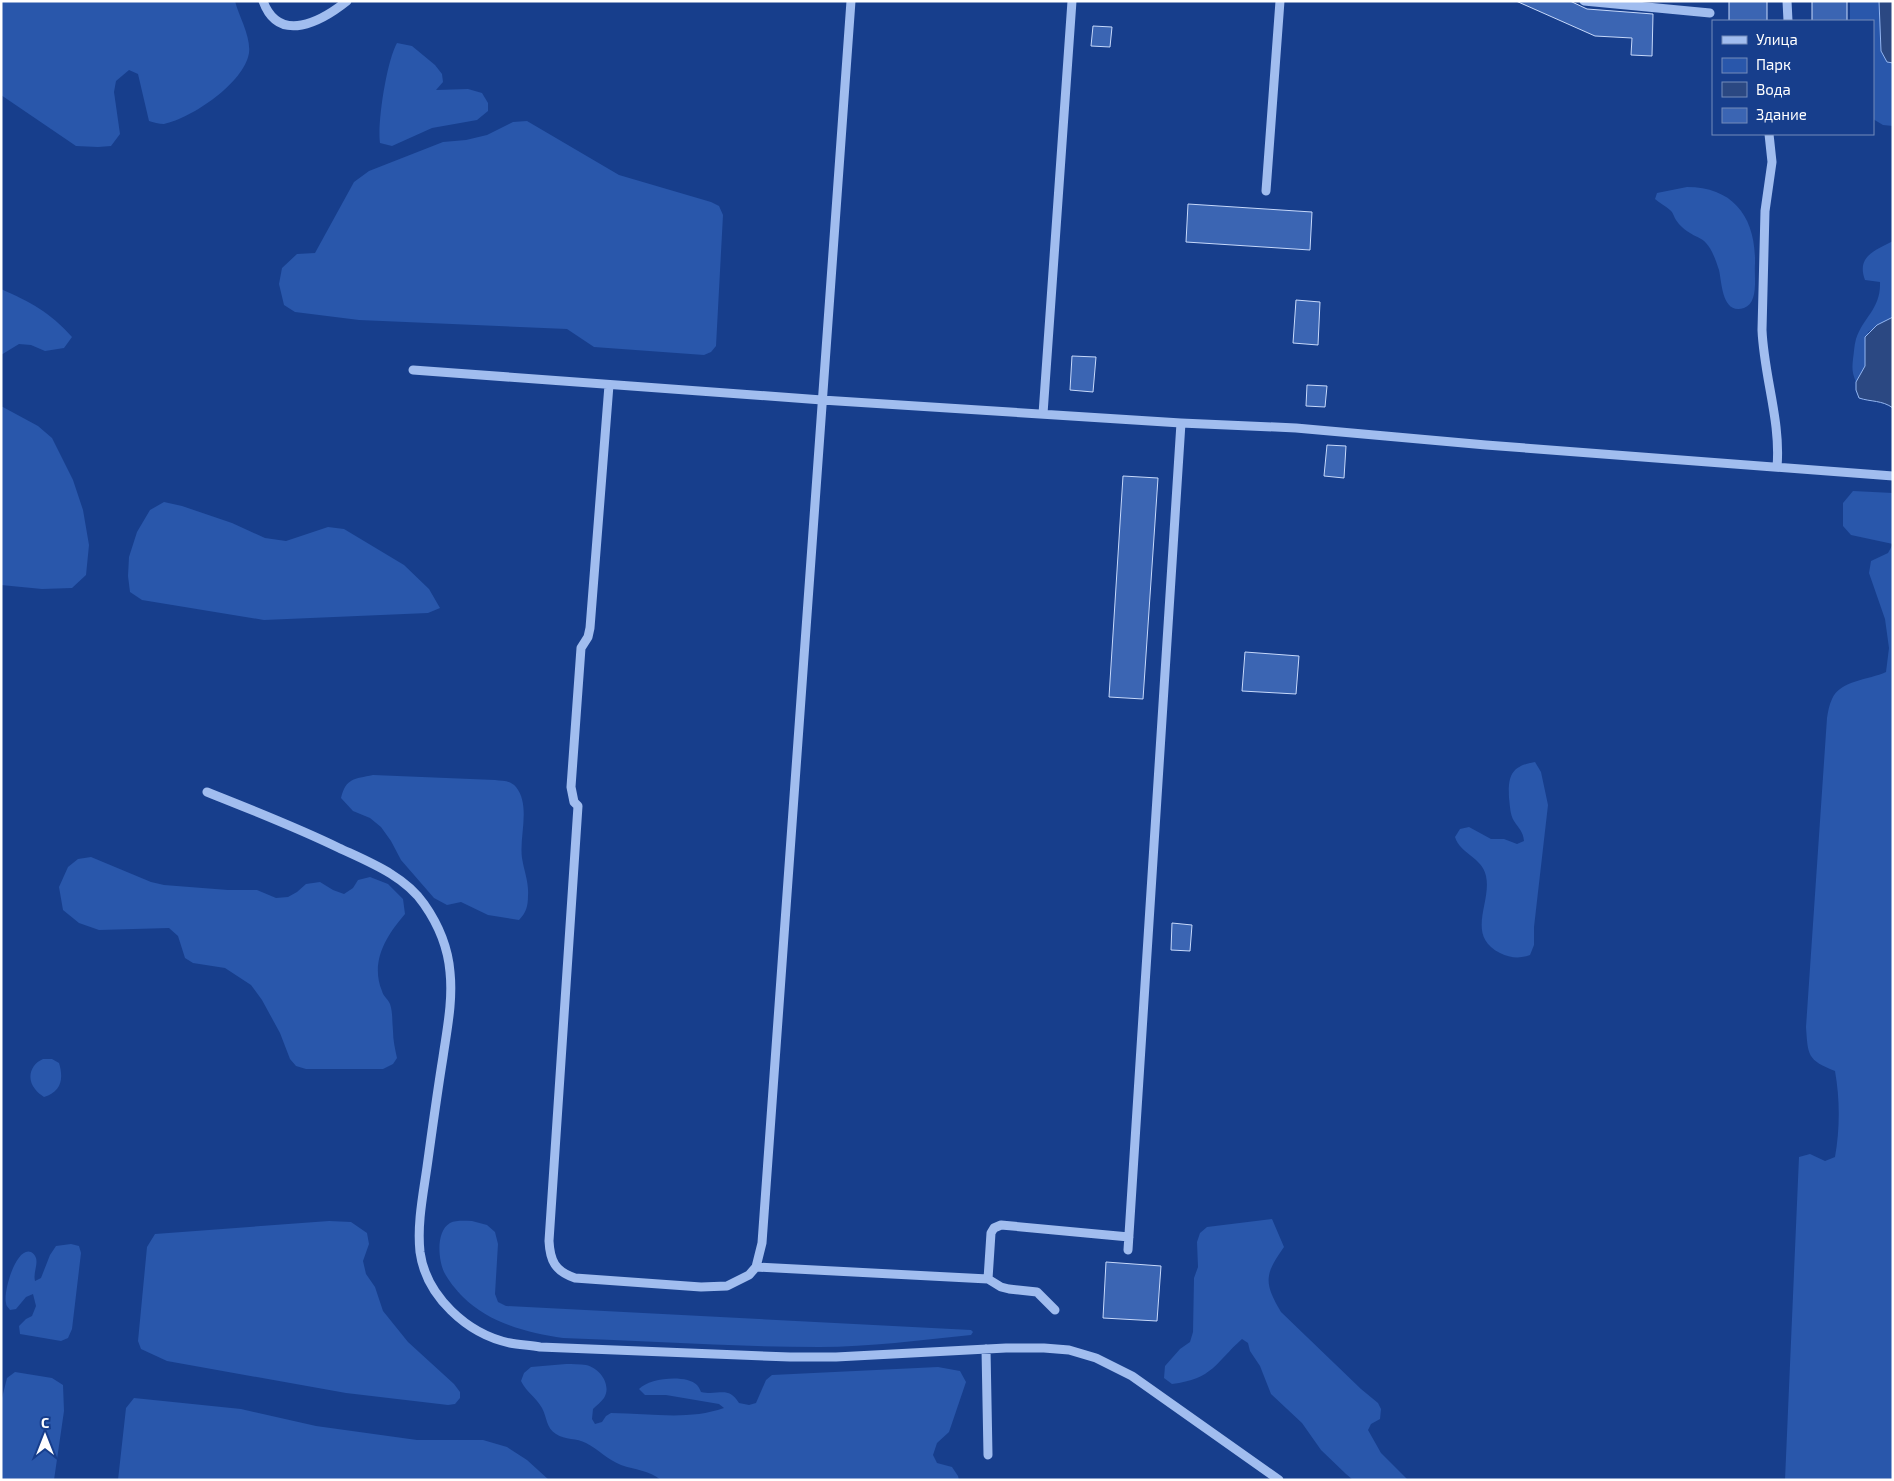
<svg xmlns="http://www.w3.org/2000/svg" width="1894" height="1481" font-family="'Exo 2',sans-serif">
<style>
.green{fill:#2957ab}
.water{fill:#2b4882;stroke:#93b6f2}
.building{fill:#3b65b3;stroke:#c7d9fb}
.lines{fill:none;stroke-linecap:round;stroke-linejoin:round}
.minor{stroke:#a1bdef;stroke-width:9}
</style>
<rect width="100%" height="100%" fill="#173e8c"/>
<path class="green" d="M1,1H235C239,17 251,36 249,53C244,83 192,118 164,124C159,124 153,122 149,121L138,74L129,70L116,81L114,92L120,134L111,146L98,147L76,146L1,95Z
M1850,1H1879L1881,51L1887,62L1893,63V126L1883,125L1873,119V21H1850Z
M397,43L412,46L435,65L442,74L443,82L436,90L468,89L482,93L488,103V111L477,120L432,128L392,146L380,143C377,123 387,60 397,43Z
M527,121L619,175L711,202L719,206L723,215L716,346L711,352L704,355L594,347L567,329L359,320L295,312L284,305L279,284L282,268L297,254L315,253L354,182L369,171L443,142L466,140L487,135L513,122Z
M1687,187C1734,187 1756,218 1755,264C1754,277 1759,303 1744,308C1722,315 1722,283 1719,270C1716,261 1712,249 1706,243C1702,238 1694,236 1690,233C1685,230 1679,225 1676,220C1674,217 1673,212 1670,210C1666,206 1659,203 1655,199L1657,193Z
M1893,241V317L1868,332L1865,367L1856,382C1852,373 1852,368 1853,359C1854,353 1854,346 1856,339C1863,317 1881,309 1880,282L1865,280C1856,256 1876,250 1893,241Z
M1,289C30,302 50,312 72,337L64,348L45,351L31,345L19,344L1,355Z
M1,406L38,426L52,438L73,480L83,510L89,545L86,575L72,588L42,589L1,585Z
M1853,491L1893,493V1480H1785L1799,1157L1810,1154L1825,1161L1835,1157C1840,1128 1840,1100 1835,1071C1807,1060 1808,1055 1806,1027L1827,718C1828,712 1829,705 1832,699C1840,680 1869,680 1886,672L1889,648L1885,619L1869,573L1871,561L1888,553L1893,544L1851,535L1843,526V503Z
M164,502L182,506L232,523L265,538L286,541L328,527L344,529L404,565L429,589L440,608L428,613L264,620L142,600L130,592L128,576L129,557L137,532L150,510Z
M1535,762L1541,772L1548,805L1534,927V945L1530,955C1520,959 1510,958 1500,953C1465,935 1492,903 1486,876C1482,857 1460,854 1455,837L1460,829L1469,827L1491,839H1504L1517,844L1524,841C1523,831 1519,829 1514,821C1510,815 1510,805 1509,798C1508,776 1511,766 1535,762Z
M373,775L495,780C502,781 510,780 516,787C531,806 519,836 522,858C524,871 529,882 528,896C528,906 526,913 519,920L488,915L461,902L447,905L434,898L401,860L391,841L381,827L370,818L353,811L341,798C346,778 354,779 373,775Z
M91,857L151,882L164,885L228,890H257L276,898L288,897L297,892L306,884L320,882L333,890L344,894L353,888L358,880L370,877L388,884L403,899L405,914C386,936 370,962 382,991C383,996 388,999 390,1004C393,1013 392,1022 393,1031C393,1040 395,1049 397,1058L393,1064L383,1069H306L296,1066L290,1059L280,1033L262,1000L251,985L225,968L193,963L185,958L178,936L169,928L99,930L79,923L63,910L59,887L68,867L78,859Z
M43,1059H52L59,1063C64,1079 61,1092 44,1097C41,1095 37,1092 35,1089C26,1078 31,1064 43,1059Z
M1272,1219L1284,1247C1264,1275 1264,1283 1281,1312L1361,1389L1378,1403L1381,1409L1380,1419L1371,1424L1368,1430L1381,1453L1408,1480H1353L1346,1474L1321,1450L1302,1423L1271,1394L1260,1366L1250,1351L1248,1343L1242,1339C1215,1363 1213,1379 1172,1384L1164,1378L1165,1366L1180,1349L1190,1342L1193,1332L1194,1278L1198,1267L1197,1242L1200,1233L1207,1227Z
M329,1221L351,1222L367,1233L369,1244L363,1261L366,1274L375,1287L383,1311L408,1342L454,1384L460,1392V1398L455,1404L448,1405L346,1393L167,1361L141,1349L138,1341L147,1247L155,1234Z
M472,1221L487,1225L495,1232L498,1244L495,1294L498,1302L506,1306L971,1330L973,1332L971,1335C920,1340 870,1347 819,1347C734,1347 648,1341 563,1338C528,1333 489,1323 463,1297C456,1290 448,1280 444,1272C438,1259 436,1231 450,1223C456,1220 465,1221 472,1221Z
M71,1244L79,1246L81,1253L72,1329L68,1338L61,1341L20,1334L19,1326L26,1319L32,1316L36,1306L33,1294L26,1297L16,1309L10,1310C8,1307 6,1306 6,1303C3,1292 16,1246 31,1252C33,1253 35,1255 36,1258C38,1265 33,1273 35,1281L41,1278L50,1255L56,1246Z
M566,1364C572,1364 580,1364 586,1365C600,1368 612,1385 604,1398C601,1402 596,1406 593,1409L592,1419L595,1424L602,1422L606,1416L611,1413C649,1413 687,1421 724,1408L719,1404L666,1395H645L639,1389C649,1378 686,1374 697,1385C699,1387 700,1390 701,1392C719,1396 728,1385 739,1403L749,1405L756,1403L766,1380L772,1375L938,1367L960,1371L966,1382L949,1432L937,1443L933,1455L937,1463L952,1467L958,1476L959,1480H661C649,1470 635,1470 621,1465C608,1460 598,1449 586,1443C577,1438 565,1440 556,1434C546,1428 547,1417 542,1408C536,1397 526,1392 521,1381L524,1373L531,1367Z
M15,1372L52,1378L63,1385L64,1411L54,1480H1V1402L7,1378Z
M134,1398L241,1409L316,1426L417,1440H483L507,1447L527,1460L549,1480H118L126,1408Z"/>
<path class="water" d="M1879,1H1893V63L1887,62L1881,51Z
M1893,317V408C1882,400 1871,402 1859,398L1856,390V382L1865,366V337L1877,325Z"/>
<path class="building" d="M1516,1H1570L1587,9L1653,14L1652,56L1631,55L1632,38L1595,36Z
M1729,1H1767V21H1729Z
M1812,1H1847V21H1812Z
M1093,26L1112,27L1110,47L1091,46Z
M1188,204L1312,212L1310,250L1186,242Z
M1296,300L1320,302L1318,345L1293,343Z
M1072,356L1096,357L1093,392L1070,390Z
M1307,385L1327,386L1325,407L1306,406Z
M1327,445L1346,446L1344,478L1324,476Z
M1123,476L1158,478L1143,699L1109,697Z
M1245,652L1299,656L1296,694L1242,691Z
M1172,923L1192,925L1190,951L1171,950Z
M1106,1262L1161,1266L1157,1321L1103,1318Z"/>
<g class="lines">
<path class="minor" d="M263,1C279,45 322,21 347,1
M1584,1L1710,13
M1787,1L1788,21
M1769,134L1772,162L1765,211L1762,330C1764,377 1781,421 1777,467
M1266,191L1280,1
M413,370L822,400L1181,423L1296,428L1486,445L1893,476
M609,385L590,628L588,637L581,648L571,787L574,802L578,806L549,1241C550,1261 555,1271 575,1278L701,1287L727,1286L749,1275L756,1267L762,1243L851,1
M1043,414L1072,1
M207,792C252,810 296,827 339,848C369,862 405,876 424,904C438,924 448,948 450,972C453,1001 447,1029 443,1057C437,1094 432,1131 427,1167C423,1195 417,1224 420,1252C426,1296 467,1334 510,1343C520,1345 530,1345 540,1347L790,1357H836L1006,1348H1044L1069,1350L1096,1358L1132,1376L1279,1480
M1128,1250L1181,423
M756,1267L988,1279L991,1233L994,1228L1001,1225L1129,1237
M988,1279L1001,1287L1009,1289L1037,1292L1055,1310
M986,1349L988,1455"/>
</g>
<rect width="1894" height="1481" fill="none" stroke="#ffffff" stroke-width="5"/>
<rect x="1712" y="20" width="162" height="115" fill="#173e8c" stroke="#748bba"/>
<rect x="1722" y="36" width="25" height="8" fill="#a1bdef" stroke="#748bba"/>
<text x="1756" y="45" font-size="15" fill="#ffffff">Улица</text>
<rect x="1722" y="58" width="25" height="15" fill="#2957ab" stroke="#748bba"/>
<text x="1756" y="70" font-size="15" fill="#ffffff">Парк</text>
<rect x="1722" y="82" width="25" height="15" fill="#2b4882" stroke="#748bba"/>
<text x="1756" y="95" font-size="15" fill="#ffffff">Вода</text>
<rect x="1722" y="108" width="25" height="15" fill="#3b65b3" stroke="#748bba"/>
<text x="1756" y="120" font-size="15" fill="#ffffff">Здание</text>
<g transform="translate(45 1436)" stroke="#173e8c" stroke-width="4" paint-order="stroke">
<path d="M0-4L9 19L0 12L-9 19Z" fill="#ffffff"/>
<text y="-8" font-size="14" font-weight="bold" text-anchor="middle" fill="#ffffff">С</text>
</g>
</svg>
